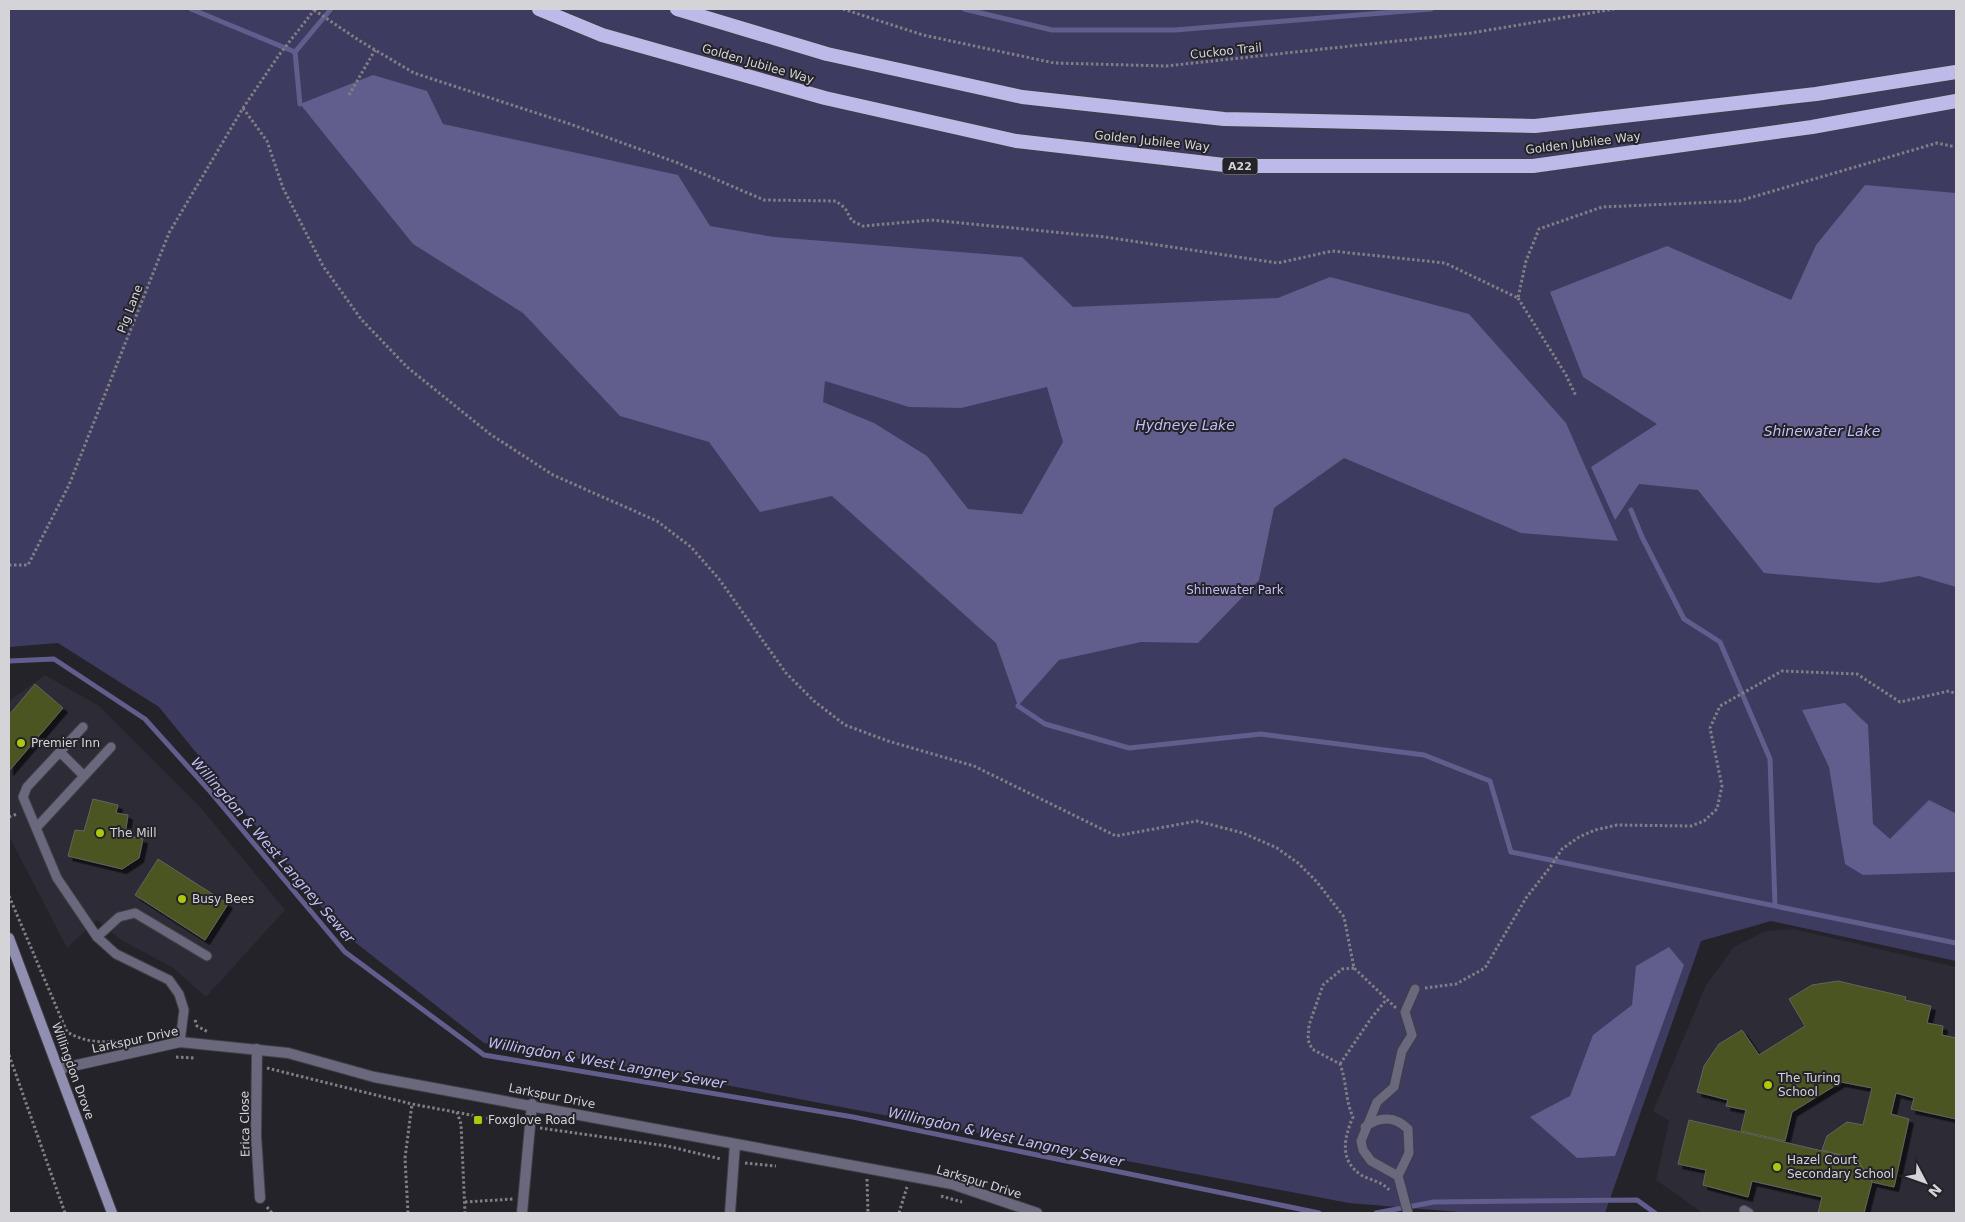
<svg xmlns="http://www.w3.org/2000/svg" width="1965" height="1222" font-family="'DejaVu Sans',sans-serif">
<style>
.built{fill:#2c2b36}
.green{fill:#3e3b60}
.water{fill:#615d8c;fill-rule:evenodd}
.lines{fill:none;stroke-linecap:round;stroke-linejoin:round}
.stream{stroke:#615d8c;stroke-width:5}
.building{fill:#4b5422;stroke:#63645e;filter:url(#shadow)}
.service-casing{stroke:#403f45;stroke-width:11}
.minor-casing{stroke:#403f45;stroke-width:12}
.secondary-casing{stroke:#403f45;stroke-width:12}
.trunk-casing{stroke:#403f45;stroke-width:16}
.path{stroke:#807f84;stroke-width:3;stroke-dasharray:2.5 2.5;stroke-linecap:butt}
.service{stroke:#69687d;stroke-width:9}
.minor{stroke:#69687d;stroke-width:10}
.secondary{stroke:#918fb1;stroke-width:10}
.trunk{stroke:#bdbaea;stroke-width:14}
.poi-dot{fill:#aec60b;stroke:#242329;stroke-width:2}
.labels{text-anchor:middle;dominant-baseline:central;stroke-width:4;stroke-linejoin:round;paint-order:stroke}
.shield{fill:#242329;stroke:#9f9fa4;stroke-width:1}
.shield-label{font-size:11px;font-weight:bold;fill:#d4d4d8}
.street-label{font-size:12px;fill:#d4d4d8;stroke:#242329}
.park-label{font-size:12px;fill:#c0bbf7;stroke:#242329}
.poi-label{font-size:12px;fill:#d4d4d8;stroke:#242329;text-anchor:start}
.water-label{font-size:14px;font-style:italic;fill:#c2bef9;stroke:#242329}
</style>
<defs>
<filter id="shadow"><feDropShadow dx="4.5" dy="4.5" stdDeviation="0" flood-color="#0009"/></filter>
</defs>
<rect width="100%" height="100%" fill="#242329"/>
<path class="built" d="M45,675L99,706L201,808L285,910L206,997L172,967L121,940L97,920L67,948L9,836V701Z
M1794,929L1956,967V1213H1703L1656,1180L1669,1121L1653,1111L1706,985L1734,947L1766,931Z"/>
<path class="green" d="M9,9H1956V961L1771,921L1701,941L1605,1213H1471L1349,1203L646,1070L484,1043L342,932L159,707L58,643L9,647Z"/>
<path class="water" d="M373,75L427,91L443,124L678,175L710,226L774,237L1022,257L1073,307L1278,298L1330,277L1469,314L1566,423L1618,541L1521,533L1344,458L1274,508L1259,580L1198,643L1141,642L1059,660L1018,706L996,643L832,496L760,512L709,442L620,416L523,313L413,244L300,104ZM825,381L909,407L961,408L1047,387L1063,442L1022,514L968,509L927,456L874,423L823,402Z
M1865,185L1956,193V587L1919,576L1879,583L1764,573L1698,490L1639,484L1615,520L1591,467L1657,424L1583,377L1550,292L1667,246L1791,300L1816,245Z
M1845,703L1868,725L1873,824L1890,839L1929,800L1955,813L1956,872L1863,875L1845,864L1829,767L1802,710Z
M1669,947L1684,965L1615,1156L1577,1158L1530,1117L1570,1096L1593,1035L1632,1005L1636,966Z"/>
<g class="lines">
<path class="stream" d="M191,9L295,52
M964,9L1052,30H1175L1431,9
M295,52L331,9
M295,52L300,104
M1631,510L1642,537L1684,619L1720,642L1770,759L1775,905
M9,661L54,659L145,719L208,789L345,952L484,1055L853,1117L1319,1213
M1018,706L1045,724L1129,748L1261,734L1424,755L1490,781L1511,852L1956,943
M1376,1213L1434,1202L1637,1200L1655,1213"/>
</g>
<path class="building" d="M35,684L63,708L9,771V715Z
M93,799L118,805L116,813L128,815L125,835L143,839L139,858L122,869L68,856L75,830L84,831Z
M158,859L228,904L205,940L135,895Z
M1838,981L1906,997L1905,1000L1931,1006L1927,1023L1943,1026L1942,1035L1956,1038V1119L1911,1109L1914,1098L1896,1093L1891,1114L1909,1119L1894,1187L1872,1182L1857,1159L1822,1150L1827,1136L1847,1122L1863,1125L1872,1088L1841,1082L1792,1112L1785,1141L1741,1131L1746,1110L1726,1106L1728,1100L1697,1092L1704,1066L1719,1044L1742,1030L1759,1055L1805,1026L1789,999L1812,985Z
M1689,1120L1857,1159L1872,1182L1864,1213H1818L1822,1197L1752,1181L1748,1197L1703,1185L1706,1170L1678,1164Z"/>
<g class="lines">
<g class="service-casing">
<path id="service" d="M83,727L27,787L23,797L57,878L97,937L116,954L169,980L179,994L184,1010L180,1042
M60,752L84,776
M37,827L111,747
M97,937L119,917L135,913L207,956
M1365,1127C1380,1116 1395,1116 1408,1129L1409,1153L1398,1176L1408,1213
M1398,1176L1371,1161L1363,1150L1361,1141L1377,1102L1394,1087L1402,1051L1412,1035L1405,1012L1415,989
M1744,1210L1749,1213"/>
</g>
<g class="minor-casing">
<path id="minor" d="M257,1049L256,1135L260,1198
M59,1069L180,1042L288,1053L374,1077L952,1184L1037,1213
M522,1213L532,1104
M730,1213L735,1144"/>
</g>
<g class="secondary-casing">
<path id="secondary" d="M9,938L112,1213"/>
</g>
<g class="trunk-casing">
<path id="trunk" d="M539,9L602,35L825,98L1016,141L1233,166H1533L1812,127L1956,101
M677,9L827,54L1022,97L1224,119L1535,126L1816,94L1956,72"/>
</g>
<path class="path" d="M843,9L923,35L1054,63L1166,66L1471,33L1614,9
M314,10L360,41L414,73L570,124L678,163L764,200L836,201L845,208L852,221L863,226L931,220L1105,237L1278,263L1332,251L1445,263L1518,298L1526,261L1539,229L1602,207L1739,201L1937,143L1956,147
M349,95L375,50
M243,108L267,141L283,188L323,266L361,319L407,367L490,434L553,475L657,521L691,547L719,579L786,673L814,701L845,725L888,741L974,766L1116,836L1197,821L1243,833L1277,848L1298,863L1317,882L1344,917L1354,968L1396,1008
M1518,298L1566,375L1576,396
M9,565H28L69,485L169,233L243,108L279,55L315,9
M9,817L17,814
M9,896L67,1032C87,1043 101,1043 123,1040
M1354,968L1342,969L1323,985L1309,1025L1308,1040L1312,1049L1340,1064C1347,1082 1345,1100 1353,1117C1344,1138 1339,1160 1361,1175C1370,1180 1383,1182 1389,1190
M1425,988L1456,984L1485,968L1526,898L1551,866L1562,849L1579,837L1595,830L1617,825L1691,826L1704,821L1717,809L1722,786L1710,728L1720,706L1782,671L1857,674L1900,702L1949,691L1956,694
M195,1020L197,1026L208,1032
M9,1055L65,1213
M176,1057L194,1058
M1340,1064L1372,1017L1387,999
M267,1068L412,1104L519,1124
M457,1112L461,1124L465,1213
M540,1128L667,1146L721,1159
M745,1163L776,1166
M867,1179L868,1213
M941,1196L962,1202
M465,1202L513,1199
M267,1207L272,1213
M408,1213L405,1158L412,1104
M899,1213L907,1187"/>
<use href="#service" class="service"/>
<use href="#minor" class="minor"/>
<use href="#secondary" class="secondary"/>
<use href="#trunk" class="trunk"/>
</g>
<g class="poi-dot">
<circle cx="21" cy="743" r="5"/>
<circle cx="100" cy="833" r="5"/>
<circle cx="182" cy="899" r="5"/>
<circle cx="1768" cy="1085" r="5"/>
<rect x="473" y="1115" width="10" height="10" rx="2.5"/>
<circle cx="1777" cy="1167" r="5"/>
</g>
<g class="labels">
<rect class="shield" x="1222.5" y="157.5" width="35" height="17" rx="4"/>
<g class="shield-label">
<text x="1240" y="166">A22</text>
</g>
<g class="street-label">
<text transform="translate(1226 51) rotate(-6)">Cuckoo Trail</text>
<text transform="translate(758 64) rotate(16)">Golden Jubilee Way</text>
<text transform="translate(1152 141) rotate(6)">Golden Jubilee Way</text>
<text transform="translate(1583 143) rotate(-7)">Golden Jubilee Way</text>
<text transform="translate(130 309) rotate(-69)">Pig Lane</text>
<text transform="translate(135 1040) rotate(-12)">Larkspur Drive</text>
<text transform="translate(73 1071) rotate(70)">Willingdon Drove</text>
<text transform="translate(552 1096) rotate(11)">Larkspur Drive</text>
<text transform="translate(245 1124) rotate(-91)">Erica Close</text>
<text transform="translate(979 1182) rotate(17)">Larkspur Drive</text>
</g>
<g class="park-label">
<text x="1235" y="590">Shinewater Park</text>
</g>
<g class="poi-label">
<text x="31" y="743">Premier Inn</text>
<text x="110" y="833">The Mill</text>
<text x="192" y="899">Busy Bees</text>
<text x="1778" y="1078">The Turing<tspan x="1778" dy="14">School</tspan></text>
<text x="488" y="1120">Foxglove Road</text>
<text x="1787" y="1160">Hazel Court<tspan x="1787" dy="14">Secondary School</tspan></text>
</g>
<g class="water-label">
<text x="1185" y="425">Hydneye Lake</text>
<text x="1822" y="431">Shinewater Lake</text>
<text transform="translate(273 850) rotate(49)">Willingdon &amp; West Langney Sewer</text>
<text transform="translate(607 1063) rotate(10)">Willingdon &amp; West Langney Sewer</text>
<text transform="translate(1006 1137) rotate(12)">Willingdon &amp; West Langney Sewer</text>
</g>
</g>
<rect width="1965" height="1222" fill="none" stroke="#d4d4d8" stroke-width="20"/>
<g transform="translate(1925 1182) rotate(131)" stroke="#242329" stroke-width="4" paint-order="stroke">
<path d="M0-4L9 19L0 12L-9 19Z" fill="#d4d4d8"/>
<text y="-8" font-size="14" font-weight="bold" text-anchor="middle" fill="#d4d4d8">N</text>
</g>
</svg>
